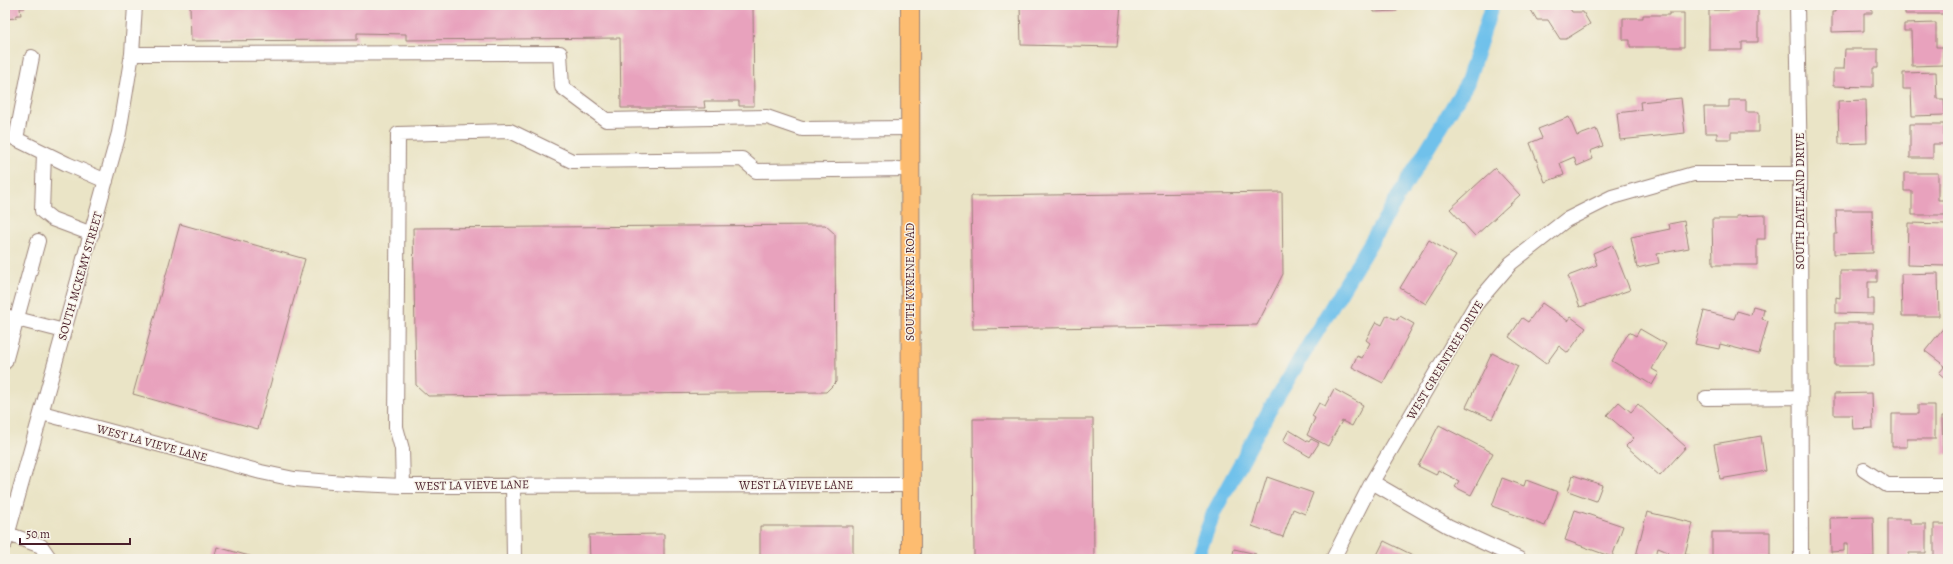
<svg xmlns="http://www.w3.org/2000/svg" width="1953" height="564" font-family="Alegreya,serif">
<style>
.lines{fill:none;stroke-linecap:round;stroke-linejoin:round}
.canal{stroke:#6fc1eb;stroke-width:15}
.building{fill:#e8a2bd}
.minor-casing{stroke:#9a8278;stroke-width:16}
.major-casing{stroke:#9a8278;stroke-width:20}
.minor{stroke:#fff;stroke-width:14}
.major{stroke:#fdbc70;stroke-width:18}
.labels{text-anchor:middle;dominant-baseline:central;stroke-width:3;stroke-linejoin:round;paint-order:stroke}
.street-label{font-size:12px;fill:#4a1f2b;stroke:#f7f3e8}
</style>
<rect width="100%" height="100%" fill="#f7f3e8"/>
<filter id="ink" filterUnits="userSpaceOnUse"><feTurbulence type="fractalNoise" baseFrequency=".025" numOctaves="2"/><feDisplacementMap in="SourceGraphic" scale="8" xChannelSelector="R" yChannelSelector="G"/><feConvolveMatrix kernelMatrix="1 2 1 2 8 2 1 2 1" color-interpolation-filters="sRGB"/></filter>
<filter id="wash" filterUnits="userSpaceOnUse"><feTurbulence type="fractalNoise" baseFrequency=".012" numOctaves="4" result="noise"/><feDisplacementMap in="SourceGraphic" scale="16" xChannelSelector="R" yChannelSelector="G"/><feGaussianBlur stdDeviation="0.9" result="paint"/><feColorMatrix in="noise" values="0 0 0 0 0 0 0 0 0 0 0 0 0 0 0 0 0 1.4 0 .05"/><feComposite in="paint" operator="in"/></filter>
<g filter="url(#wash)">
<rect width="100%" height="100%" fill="#eae4c6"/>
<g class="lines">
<path class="canal" d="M1196,559L1214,512L1270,409L1467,83L1492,5"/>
</g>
<g id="blocks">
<path class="building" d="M5,5H25V8H20L21,15H16V18L5,19Z
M190,5H753L754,106H739V101H704L705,108H621L620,38L406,40V34L357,33V40L191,41Z
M1020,5H1121L1117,47L1021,45Z
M1373,5H1397V11L1374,12Z
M1528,5H1568L1572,12H1583L1590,24L1566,39H1560L1548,20H1537Z
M1739,5H1758V42H1742V50H1709V10H1739Z
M1835,5H1872V13H1864V31L1832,32V12H1835Z
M1905,5H1944V14H1905Z
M1669,13H1684V47H1630V40H1623V18H1643V15H1669Z
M1936,23V47H1943V65L1912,66L1911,31H1904V24Z
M1845,49H1878V68H1873V87L1833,86V69H1844Z
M1936,72L1937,99H1944L1945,115L1912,116L1911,89H1903V73Z
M1681,98L1685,133L1620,140L1617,113L1641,110L1640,102Z
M1729,100H1746V112H1759V132H1731V139H1717V133H1705L1704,107H1729Z
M1866,100L1867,143L1839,144L1838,101Z
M1569,117L1577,136L1596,129L1603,146L1590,151L1593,159L1577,166L1574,157L1560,163L1564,175L1545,182L1530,143L1542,138L1538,129Z
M1910,124H1944V144H1933V158H1910Z
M1495,168L1520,195L1475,236L1450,209Z
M1904,173H1938V200H1946L1945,215H1912V191H1904Z
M1282,192L1283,274L1257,325L973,329L971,196Z
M1836,210H1872L1873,253L1834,254V234H1837Z
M1765,215V239H1757V265H1713L1712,219H1736V216Z
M1684,221L1689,248L1657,254L1659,263L1637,268L1631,237L1670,229L1669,224Z
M1908,223L1947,224L1946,266L1907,265Z
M180,224L305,259L258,429L133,394Z
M825,225L835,234L836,382L826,392L428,396L416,385L413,228Z
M1429,240L1456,256L1426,304L1400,288Z
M1612,245L1630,290L1580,307L1568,276L1597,265L1593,253Z
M1840,271H1877V282H1868V299H1874V314L1836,313V297L1840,298Z
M1938,273L1939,316H1902L1901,274Z
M1542,303L1568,321L1571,317L1586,328L1568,353L1559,346L1546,364L1509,337L1522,318L1528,322Z
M1753,306L1764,309L1762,319L1768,321L1759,354L1720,344L1719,349L1695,344L1704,311L1734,319L1737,311L1751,315Z
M1387,315L1397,320L1400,316L1414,324L1383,383L1352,367L1357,356L1362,358L1370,343L1366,340L1376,322L1382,325Z
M1835,323H1873L1874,366H1835Z
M1945,326L1948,328V381L1939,373L1945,366L1925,351Z
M1640,329L1666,344L1652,369L1659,373L1652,385L1612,361L1629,332L1636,336Z
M1492,353L1518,366L1492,419L1466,407Z
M1334,389L1363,405L1352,426L1342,421L1328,446L1307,435L1315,418L1312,416L1319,403L1325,406Z
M1872,393L1873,428L1853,429L1852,415H1834V394Z
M1619,402L1631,412L1638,404L1686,447L1660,476L1626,446L1634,438L1607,415Z
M1918,405H1935V439H1907V447H1892V414H1918Z
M1942,416H1948V454H1943Z
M973,419H1093L1094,559H974Z
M1439,425L1493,453L1471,495L1455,487L1459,481L1438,470L1436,475L1418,466Z
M1289,430L1309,442L1311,439L1319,443L1310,457L1283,441Z
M1761,436L1766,471L1720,479L1714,444Z
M1573,475L1602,485L1596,501L1568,491Z
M1267,477L1313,493L1305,514L1293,509L1283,537L1252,526Z
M1502,478L1524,486L1526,480L1558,492L1545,526L1492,506Z
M1575,510L1623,526L1612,557L1565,540Z
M1647,512L1693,523L1685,554L1692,556L1691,559H1666L1668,552L1658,548L1655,559L1636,556Z
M1873,517L1874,557L1848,558V543H1844V551L1831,552L1830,518Z
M1888,519H1910V524H1926V553H1909V559H1888Z
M1934,524H1948V557H1946V559H1934Z
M760,526H853V559H760Z
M1712,532H1770V559H1712Z
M664,534V559H590L589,535Z
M1384,541L1421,559H1375Z
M217,547L260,559H214Z
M1234,549L1256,554L1255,559H1232Z"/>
</g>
</g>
<g filter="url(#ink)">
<use href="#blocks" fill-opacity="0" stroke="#9a8278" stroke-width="1"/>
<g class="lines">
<g class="minor-casing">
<path id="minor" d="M1797,5L1800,174L1801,559
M132,54L560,53L562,87L606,120L767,117L802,129L909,128
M32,57L16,139L67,164L106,181
M44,153L42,211L52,219L92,234
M5,316L64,331
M5,362L38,241
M1706,398L1799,397
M42,413L261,472L294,479L357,484L403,486L910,485
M1864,470L1887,485H1948
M1372,482L1448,526L1519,559
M513,484L514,559
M403,486L402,449L396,427L398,134L510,131L572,161L742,159L756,171L909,169
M8,534L41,546L50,559
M5,543L119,133L132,54L135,5
M1333,559L1372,482L1476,304L1511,263L1566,220L1612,197L1693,174H1800"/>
</g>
<g class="major-casing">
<path id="major" d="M910,5L911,559"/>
</g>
<use href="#minor" class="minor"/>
<use href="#major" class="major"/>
</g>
</g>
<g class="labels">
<g class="street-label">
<text transform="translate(1800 201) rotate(-90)">SOUTH DATELAND DRIVE</text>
<text transform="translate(80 276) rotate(-74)">SOUTH MCKEMY STREET</text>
<text transform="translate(910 282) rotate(-90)">SOUTH KYRENE ROAD</text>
<text transform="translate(1445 360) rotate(-59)">WEST GREENTREE DRIVE</text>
<text transform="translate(152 443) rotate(15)">WEST LA VIEVE LANE</text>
<text transform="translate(472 485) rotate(-1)">WEST LA VIEVE LANE</text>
<text x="796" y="485">WEST LA VIEVE LANE</text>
</g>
</g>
<rect width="1953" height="564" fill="none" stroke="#f7f3e8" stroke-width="20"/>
<path d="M20 538v6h110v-6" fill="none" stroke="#4a1f2b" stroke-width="2"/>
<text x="26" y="538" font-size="12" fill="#4a1f2b" stroke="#f7f3e8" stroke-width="3" paint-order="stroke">50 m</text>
</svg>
